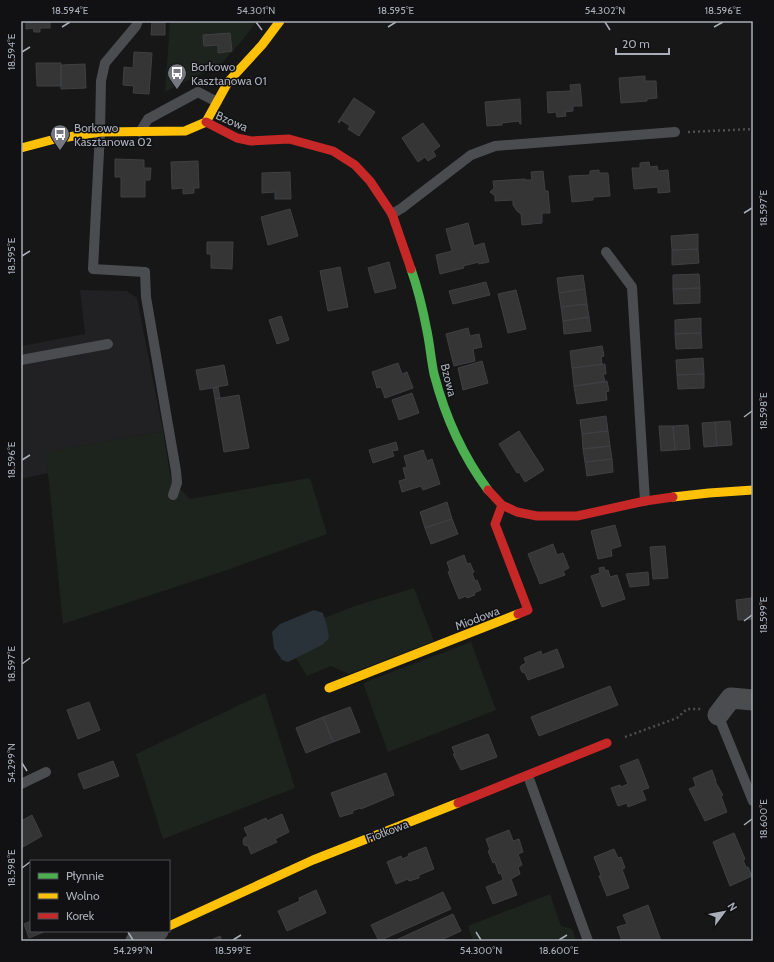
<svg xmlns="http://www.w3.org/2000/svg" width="774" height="962" font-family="Cabin,sans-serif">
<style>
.built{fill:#212123}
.green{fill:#1d241e}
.water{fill:#2a3239}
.building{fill:#353536;stroke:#3f4043}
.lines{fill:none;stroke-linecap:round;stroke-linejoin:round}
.path{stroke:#4d4e52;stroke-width:2.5;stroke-dasharray:2 3;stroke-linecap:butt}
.lane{stroke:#4b4c50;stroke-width:10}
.street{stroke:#4b4c50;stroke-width:21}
.fast{stroke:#4caf50;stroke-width:9}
.slow{stroke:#ffc107;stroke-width:9}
.jam{stroke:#c62828;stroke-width:9}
.ticks{fill:none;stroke:#a8adb8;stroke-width:1.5}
.labels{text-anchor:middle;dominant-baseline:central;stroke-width:3;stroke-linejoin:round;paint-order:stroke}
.poi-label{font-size:12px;fill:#a8adb8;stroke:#111113;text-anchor:start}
.street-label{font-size:12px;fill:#a8adb8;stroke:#111113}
.neatline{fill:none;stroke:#a8adb8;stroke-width:1.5}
.ticks-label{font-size:10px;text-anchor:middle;fill:#a8adb8}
</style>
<rect width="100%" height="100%" fill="#171717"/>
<path class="built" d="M80,290L127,291L137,298L163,431L47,452L48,473L21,479V346L85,334Z"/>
<path class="green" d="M170,21H257L240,43L222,63L165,92Z
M163,431L171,480L190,499L310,478L327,534L227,570L63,624L46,452Z
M414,588L434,641L349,674L331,666L307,676L296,658L322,645L327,626L324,618L355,606Z
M471,642L496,710L388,752L363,683Z
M265,693L295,788L163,839L136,754Z
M550,894L561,926L572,929L576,941H473L468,926Z"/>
<path class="water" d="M314,610L323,613L327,626L329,638L322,645L288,662L282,660L274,648L272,632L280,624Z"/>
<path class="building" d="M26,21H50V28H40V32H34L33,28L26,29Z
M152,21H165V35H151Z
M230,33L232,51L218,53V45L204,46L203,35Z
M134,52L152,53L149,94L133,93L134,86L123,85L124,67L133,68Z
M36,63H61V86H37Z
M85,64L86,88L61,89V65Z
M645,76V81H656L657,98L647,99V101L621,103L619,78Z
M580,84L582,106H573V111L565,112L566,116L557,117L556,112L548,113L547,92L571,91L570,85Z
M354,98L375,112L359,136L348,129L350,126L341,120L339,123L338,122Z
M520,99L521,124H520L519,121L502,123V125L487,126L485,102Z
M423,123L440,146L433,151L436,156L428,161L425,157L418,162L402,138Z
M115,159L144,160V168H151L150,180H145V197H121V177H115Z
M198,161L199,188H194V193L183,194V188L172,189L171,162Z
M649,162L650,167L657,166L658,171L668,170L670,192L658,193V187L634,189L632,168H640V163Z
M599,170V173H608L610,196L593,197V200L572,202L569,176L590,175V171Z
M543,171L545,191H548L550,213H542V223L522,225L521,214L517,211L513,205V200L495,201V196L490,192L494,188L493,181L525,179V180H532L531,172Z
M290,172L291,199H275V192L262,193V173Z
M290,209L298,236L268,245L261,217Z
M468,223L474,246L484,243L489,262L479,264V262L463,266L464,268L440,274L436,255L452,251L446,229Z
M698,234V249L672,250L671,236Z
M207,242H233L232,269L211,268V254H207Z
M698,249L699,263L672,265V250Z
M389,262L396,288L375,293L368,268Z
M340,267L348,307L328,311L320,271Z
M699,274L700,288L673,289V275Z
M583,275L585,289L559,293L557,278Z
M486,282L490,295L453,304L449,291Z
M700,288V303L674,304L673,289Z
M585,289L587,304L561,307L559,293Z
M516,290L526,329L508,333L498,294Z
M587,304L589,317L563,321L561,307Z
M281,316L289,340L277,344L269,320Z
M589,317L591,331L564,334L563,321Z
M701,318V333L675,334V320Z
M468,328L470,336L479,334L482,347L473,349L475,361L454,366L446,334Z
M701,333L702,348L676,349L675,334Z
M602,346L604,356L601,357L602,364L572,368L570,351Z
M703,358L704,374L677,375L676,360Z
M482,361L488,383L463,390L458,368Z
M398,363L402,374L407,372L413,388L385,398L381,387L377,388L372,372Z
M605,364L606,374H603L605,382L574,386L572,368Z
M224,365L228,385L200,390L196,370Z
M704,374V388L678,389L677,375Z
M607,381L609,391L606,392L607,400L577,404L574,386Z
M218,387L220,398L215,399L213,388Z
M412,393L419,413L399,420L392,400Z
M239,395L249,448L224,452L215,399Z
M606,416L608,431L582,434L580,420Z
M730,421L732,445L717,446L715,422Z
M715,422L717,446L704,447L702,423Z
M688,425L690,449L675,450L673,426Z
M659,426H673L675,450L661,451Z
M519,431L544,470L525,482L519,472L517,473L499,444Z
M608,431L610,446L583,449L582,434Z
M396,442L398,450L392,451L394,456L373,463L369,450Z
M610,446L612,459L585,462L583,449Z
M423,450L427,461L432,459L440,484L423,490L421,486L402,492L399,481L406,479L403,468L407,467L404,456Z
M612,459L613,472L587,476L585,462Z
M447,502L452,519L425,528L420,512Z
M452,519L458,534L431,544L425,528Z
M615,525L621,546L611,549L612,556L598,559L591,531Z
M553,544L557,555L563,553L569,568L563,571L565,575L540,584L528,554Z
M665,546L668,578L653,579L650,547Z
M464,555L467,564L470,563L474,572L472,573L475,581L477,580L481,590L474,593L475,595L467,598L466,596L459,599L448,572L450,571L447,562Z
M604,567L605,571L608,570L610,577L617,575L625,599L602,607L591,576L600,573L599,568Z
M648,572L649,585L630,587L626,574Z
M753,595V619L738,620L736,600L752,598V596Z
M557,649L564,667L528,680L525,673L522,672L520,667L522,665L526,663L524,658L541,651L542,655Z
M610,686L618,705L539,736L531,717Z
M89,702L100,730L78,739L67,710Z
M350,707L360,732L333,742L323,717Z
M323,717L333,742L306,753L296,728Z
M488,734L497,757L461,770L453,754H455L452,747Z
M638,759L649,788L642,790L646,800L628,807L627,803L618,806L611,788L620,785L621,787L628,784L620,766Z
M113,761L119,776L84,789L78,774Z
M712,770L716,781H715L723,795L721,796L727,812L705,821L689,789L696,786L693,778Z
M386,773L394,795L361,809L360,808L352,811L353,813L340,817L331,793Z
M282,814L289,832L275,839L277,842L251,854L248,846L244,845L243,842L244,838L248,836L244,828L266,818L267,821Z
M32,815L42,836L21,848V821Z
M509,830L513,841L519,839L523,852L518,854L522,865L518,867L520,874L511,879L517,895L493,904L486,887L503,880L501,873L499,874L495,862L493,863L488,851L490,850L486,839Z
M734,833L745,859L743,860L746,867H748L752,876L730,886L713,842Z
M426,847L434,869L419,875V878L409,881L408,879L396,884L387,862L401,856L402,859L409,856L408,854Z
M614,849L618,858L621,857L625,868L622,869L629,888L607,896L599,876L601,875L594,857Z
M316,890L326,913L287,931L278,911L300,901L299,898Z
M443,892L451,909L379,941L371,925Z
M648,905L661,941H622L617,927L627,924L623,915Z
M453,914L461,931L439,941H394Z
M31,921V931H46L29,938L24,924Z
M220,936L222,941H209Z"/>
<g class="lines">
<path class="path" d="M688,132L753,129
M625,737L677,718L687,709H701"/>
<path class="lane" d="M138,21L136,26L105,63L101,81L100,132L93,269L145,272L146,297L176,471L177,483L173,495
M140,132L148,119L198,92L217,102
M392,214L402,208L471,155L495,146L675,132
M606,252L632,287L645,501
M21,360L108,344
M718,715L753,801
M528,776L588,941
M21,784L46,772"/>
<path class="street" d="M718,715L731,698L753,700
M136,941L158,931"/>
<path class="fast" d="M411,269C418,289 423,310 427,331C430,345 431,360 434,374C445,416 462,455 488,490"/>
<path class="slow" d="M21,148L55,139L100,132L185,131L206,122L228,82L262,45L280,21
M673,497L709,493L753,490
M329,688L518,614
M169,926L313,860L458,803"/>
<path class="jam" d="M206,122L237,138L251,141L289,139L333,151L355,165L370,181L392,214L411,269
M488,490L502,505L517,512L537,516H577L645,501L673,497
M502,505L495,524L528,610L518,614
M458,803L607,743"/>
</g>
<path class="ticks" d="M256,22L262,30M605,22L610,30M62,27L70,22M388,27L396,22M714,27L723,22M22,52L30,47M744,213L752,208M22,256L30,251M744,417L752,411M22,460L30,455M744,621L752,615M22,664L30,658M22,763L27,771M744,825L752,819M22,868L30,862M128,932L133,940M476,932L481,940M233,940L241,935M559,940L567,935"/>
<defs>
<g id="bus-pin" transform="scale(1)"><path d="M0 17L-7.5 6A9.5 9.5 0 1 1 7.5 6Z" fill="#757880" stroke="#111113"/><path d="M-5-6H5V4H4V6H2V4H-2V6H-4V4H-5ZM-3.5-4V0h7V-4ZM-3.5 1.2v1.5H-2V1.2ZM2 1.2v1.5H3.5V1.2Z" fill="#fff"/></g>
</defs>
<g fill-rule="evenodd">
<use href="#bus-pin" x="177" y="73"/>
<use href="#bus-pin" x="60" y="134"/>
</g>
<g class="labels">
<g class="poi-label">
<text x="191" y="66">Borkowo<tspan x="191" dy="14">Kasztanowa 01</tspan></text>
<text x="74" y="127">Borkowo<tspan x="74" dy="14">Kasztanowa 02</tspan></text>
</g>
<g class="street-label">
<text transform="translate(232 121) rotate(23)">Bzowa</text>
<text transform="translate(449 380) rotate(76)">Bzowa</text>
<text transform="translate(477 618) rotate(-21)">Miodowa</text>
<text transform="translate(387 831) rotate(-21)">Fiołkowa</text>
</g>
</g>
<rect width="774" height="962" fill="none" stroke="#111113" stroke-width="44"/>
<rect x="30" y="860" width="140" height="72" fill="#111113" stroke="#4d4f55"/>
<rect x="38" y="873" width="20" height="6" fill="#4caf50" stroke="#4d4f55"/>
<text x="66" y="880" font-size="12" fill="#a8adb8">Płynnie</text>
<rect x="38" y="893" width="20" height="6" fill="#ffc107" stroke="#4d4f55"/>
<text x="66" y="900" font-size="12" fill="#a8adb8">Wolno</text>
<rect x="38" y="913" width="20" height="6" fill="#c62828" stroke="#4d4f55"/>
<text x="66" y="920" font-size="12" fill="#a8adb8">Korek</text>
<g transform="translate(724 912) rotate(58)" stroke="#111113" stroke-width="3" paint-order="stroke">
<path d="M0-3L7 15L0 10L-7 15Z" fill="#a8adb8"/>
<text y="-6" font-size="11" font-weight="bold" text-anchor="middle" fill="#a8adb8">N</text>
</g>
<path d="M616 48v6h53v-6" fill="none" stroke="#a8adb8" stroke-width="2"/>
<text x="622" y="48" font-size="12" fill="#a8adb8" stroke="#111113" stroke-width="3" paint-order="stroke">20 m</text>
<rect x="22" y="22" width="730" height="918" class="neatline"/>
<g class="ticks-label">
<text x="70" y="14">18.594°E</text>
<text x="256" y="14">54.301°N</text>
<text x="396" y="14">18.595°E</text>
<text x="605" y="14">54.302°N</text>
<text x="723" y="14">18.596°E</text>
<text transform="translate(11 52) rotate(-90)" y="4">18.594°E</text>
<text transform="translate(763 208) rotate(-90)" y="4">18.597°E</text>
<text transform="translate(11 256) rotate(-90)" y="4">18.595°E</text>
<text transform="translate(763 411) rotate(-90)" y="4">18.598°E</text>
<text transform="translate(11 460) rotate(-90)" y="4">18.596°E</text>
<text transform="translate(763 615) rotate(-90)" y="4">18.599°E</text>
<text transform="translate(11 664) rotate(-90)" y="4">18.597°E</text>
<text transform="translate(11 763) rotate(-90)" y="4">54.299°N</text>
<text transform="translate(763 819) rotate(-90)" y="4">18.600°E</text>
<text transform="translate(11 868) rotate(-90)" y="4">18.598°E</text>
<text x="133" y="954">54.299°N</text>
<text x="233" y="954">18.599°E</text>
<text x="481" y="954">54.300°N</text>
<text x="559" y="954">18.600°E</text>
</g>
</svg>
